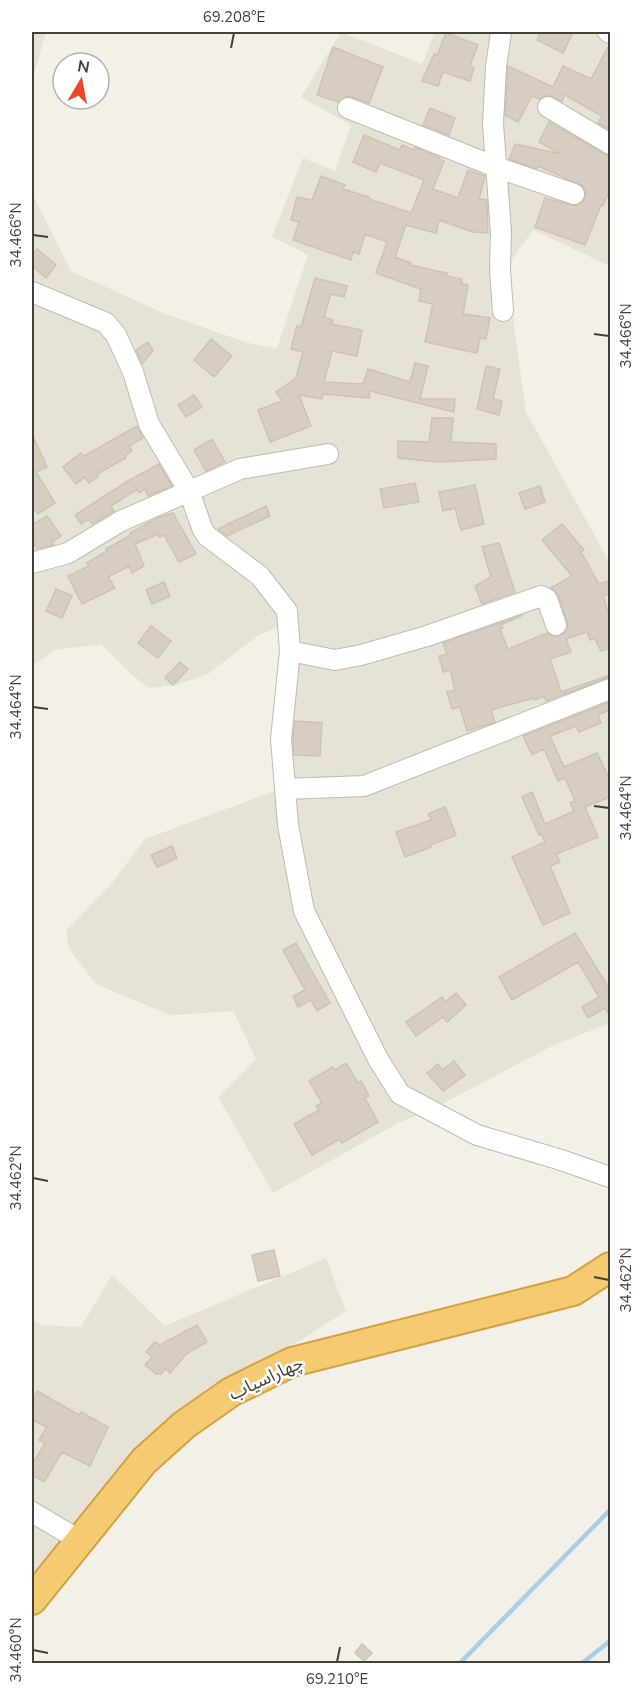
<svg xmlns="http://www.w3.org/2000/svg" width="642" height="1695" font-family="'Nunito Sans','Noto Sans Arabic',sans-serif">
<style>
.residential{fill:#e6e2d6}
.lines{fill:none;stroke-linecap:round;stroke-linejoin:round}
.stream{stroke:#a8ceeb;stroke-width:4.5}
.building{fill:#d7cec1;stroke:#cec3b2;stroke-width:1.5}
.minor-casing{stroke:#c1baae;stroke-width:22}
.highway-casing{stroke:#d3a042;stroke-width:32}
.minor{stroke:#fff;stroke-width:20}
.highway{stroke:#f4cb71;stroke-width:28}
.ticks{fill:none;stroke:#454037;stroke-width:2}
.labels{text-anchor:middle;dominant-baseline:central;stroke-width:5;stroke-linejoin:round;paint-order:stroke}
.street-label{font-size:18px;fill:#454037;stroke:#fff}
.neatline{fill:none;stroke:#454037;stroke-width:2}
.ticks-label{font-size:15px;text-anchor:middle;fill:#454037}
</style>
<rect width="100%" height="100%" fill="#f3f0e8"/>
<path class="residential" d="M32,32H46L32,81Z
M341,32L422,64L435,32H484L495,36L497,32H610V266L533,230L506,268L526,412L610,563V1023L552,1046L429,1111L400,1122L273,1193L218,1097L256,1059L233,1011L170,1015L96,984L69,949L66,931L112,883L145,839L286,787L289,622L259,635L208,674L176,685L149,688L132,675L101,644L55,650L32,666V193L71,271L163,313L245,342L277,349L308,255L272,237L303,158L335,171L351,125L301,97Z
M326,1258L346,1311L299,1341L207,1388L32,1586V1320L43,1325L81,1327L112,1275L165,1326Z"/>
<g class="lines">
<path class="stream" d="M459,1664L610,1510
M581,1664L610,1641"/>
</g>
<path class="building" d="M541,32H573L563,53L537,40Z
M446,33L478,45L470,66L474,68L470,81L443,72L438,86L422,81L434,54L437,55Z
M609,45H610V130L598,123L602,116L565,95L562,101L549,95L539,99L532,96L518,122L505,115L508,66L553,87L563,66L591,79Z
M333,47L383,67L369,103L352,97L346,96L338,102L317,95Z
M430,108L455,118L449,135L423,125Z
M549,122L604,154L610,156V189L603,206L601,205L585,245L535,227L545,198L577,206L582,203L585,197L586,191L583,186L538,166L537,169L509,159L515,144L561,154L539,142Z
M364,135L400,150L402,145L414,150L415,147L440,158L439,159L444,161L433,189L458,198L468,170L485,176L479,199L487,200L488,233L473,232L439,220L436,233L406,225L395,257L411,263L410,265L447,273L446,276L462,279L461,284L468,285L463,314L490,318L486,339L480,338L477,353L425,342L433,304L419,301L421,289L376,273L387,242L365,234L359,254L353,252L351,260L293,240L299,222L291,220L297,197L312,200L321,176L345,185L343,189L369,197V199L411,213L424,180L380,163L376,172L353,162Z
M37,249L56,265L46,278L32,266V256Z
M315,278L347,286L344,297L331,294L324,317L333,320L332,324L362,330L357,356L332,351L324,382L363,384L368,369L410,382L415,363L428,366L420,399H455L454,412L370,391L369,398L323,394L322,399L299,395L311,426L270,442L258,410L282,401L276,392L296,378L303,352L291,349L297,326L301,327Z
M211,339L232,356L214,377L194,360Z
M148,342L153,351L142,364L136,350Z
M486,366L500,369L493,399L502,401L499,415L477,409Z
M194,395L202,407L186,417L178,405Z
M432,418H453L451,442L496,444V459L439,462L398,458V441L429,442Z
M137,426L143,438L129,446L132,451L125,455L126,458L97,474L99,476L89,483L85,477L76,484L63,467L81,453L84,456Z
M32,434L47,467L36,472L55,503L38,514L32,504Z
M212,439L225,462L206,471L194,450Z
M159,464L172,486L148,496L145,489L139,493L137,489L111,506L114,511L92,524L89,519L81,524L75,515L128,481Z
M415,483L419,502L384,508L380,489Z
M475,485L484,524L461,530L455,508L443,511L439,492Z
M540,486L545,502L525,509L519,493Z
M266,506L270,516L227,536L218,529Z
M173,513L196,554L179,562L164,535L159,537L158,534L135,544L144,566L132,573L129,566L108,577L115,588L82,604L68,576L89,566L87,563L107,551L106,549L131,535L130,533L157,518Z
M47,516L61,536L52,542L54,545L37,549L32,541L36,539L32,531V525Z
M562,524L584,550L581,552L599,584L608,581L610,587V593L603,596L610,618V648L601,651L595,639L590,640L587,632L566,639L571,652L550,659L561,692L610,675V677L546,701L545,696L534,700L533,698L491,710L495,722L467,731L460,707L452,709L447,692L455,690L450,670L443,672L439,656L447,654L443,643L523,615L501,625L503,628L500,629L508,649L547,633L554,637L565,633L568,628L567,621L558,595L551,588L572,576L542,540Z
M499,543L515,592L482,604L475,586L491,577L482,547Z
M164,582L170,596L152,604L146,590Z
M56,589L72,596L62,618L46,611Z
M151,626L171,641L158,658L138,643Z
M180,662L188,669L173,685L165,678Z
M610,702V710L598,715L601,723L579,732L576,726L550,736L564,767L597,753L610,780V797L585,807L598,837L556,854L560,862L550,866L570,913L543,925L512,857L545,842L541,834L539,835L522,797L532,792L545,824L574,811L570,803L575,801L565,778L558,781L544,749L532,755L523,736Z
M295,721L322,723L320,756L294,755L293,739Z
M445,807L456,835L430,845L431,847L405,857L396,832L431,820L428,814Z
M172,846L177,858L157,867L151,855Z
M575,933L610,990V1017L605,1008L588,1018L582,1007L599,997L578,962L512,1000L499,977Z
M296,943L330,1003L317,1011L311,1000L298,1007L293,996L305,990L283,950Z
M456,993L466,1005L447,1022L443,1017L416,1036L406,1022L442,997L445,1002Z
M454,1061L465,1075L443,1091L427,1073L438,1064L442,1070Z
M346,1063L358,1083L361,1081L369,1096L365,1098L378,1122L342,1143L340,1139L312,1155L294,1124L319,1110L316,1106L322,1103L309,1081L333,1067L335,1070Z
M274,1250L280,1276L258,1281L252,1255Z
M197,1325L207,1342L186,1354L170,1373L166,1368L161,1374H156L145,1365L152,1357L146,1352L155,1342L160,1345Z
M37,1391L79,1415L81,1412L108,1427L90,1466L62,1452L44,1482L32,1475V1465L45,1443L39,1440L47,1427L32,1420V1406Z
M362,1644L372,1653L364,1661L355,1653Z"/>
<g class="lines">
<g class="minor-casing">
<path id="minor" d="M501,32L496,67L493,124L501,232L500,270L503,311
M608,32L610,33
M548,107L610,144
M348,108L496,167L574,194
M32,292L106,323L116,335L133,372L149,424L189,491L202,528L207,536L260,576L287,611L290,651L281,739L288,825L304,911L378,1059L400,1094L477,1135L558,1159L610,1177
M32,563L68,553L121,521L240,469L328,454
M290,651L335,660L361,655L427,636L541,596L547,599L556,625
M285,789L364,786L610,689
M32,1512L79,1540"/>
</g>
<g class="highway-casing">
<path id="highway" d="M32,1600L144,1461L184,1425L231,1392L292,1362L573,1291L610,1267"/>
</g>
<use href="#minor" class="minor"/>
<use href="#highway" class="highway"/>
</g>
<path class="ticks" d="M231,48L234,33M33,235L48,237M594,334L609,336M33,707L48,709M594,806L609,808M33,1178L48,1181M594,1277L609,1280M33,1650L48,1653M337,1662L340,1647"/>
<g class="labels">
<g class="street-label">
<text transform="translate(266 1378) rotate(-25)">چهاراسیاب</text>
</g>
</g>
<rect width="642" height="1695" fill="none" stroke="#ffffff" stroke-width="66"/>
<g transform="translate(81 81) rotate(10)"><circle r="28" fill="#ffffff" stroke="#b5b3af" stroke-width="1.5"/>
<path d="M0-4.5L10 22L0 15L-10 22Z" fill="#eb4826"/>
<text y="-9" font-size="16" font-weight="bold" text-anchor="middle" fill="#454037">N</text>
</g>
<rect x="33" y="33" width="576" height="1629" class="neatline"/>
<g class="ticks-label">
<text x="234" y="22">69.208°E</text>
<text transform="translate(16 235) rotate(-90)" y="5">34.466°N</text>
<text transform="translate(626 336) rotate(-90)" y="5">34.466°N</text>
<text transform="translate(16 707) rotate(-90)" y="5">34.464°N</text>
<text transform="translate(626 808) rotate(-90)" y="5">34.464°N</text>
<text transform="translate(16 1178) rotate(-90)" y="5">34.462°N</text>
<text transform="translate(626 1280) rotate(-90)" y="5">34.462°N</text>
<text transform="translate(16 1650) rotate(-90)" y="5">34.460°N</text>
<text x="337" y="1684">69.210°E</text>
</g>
</svg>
